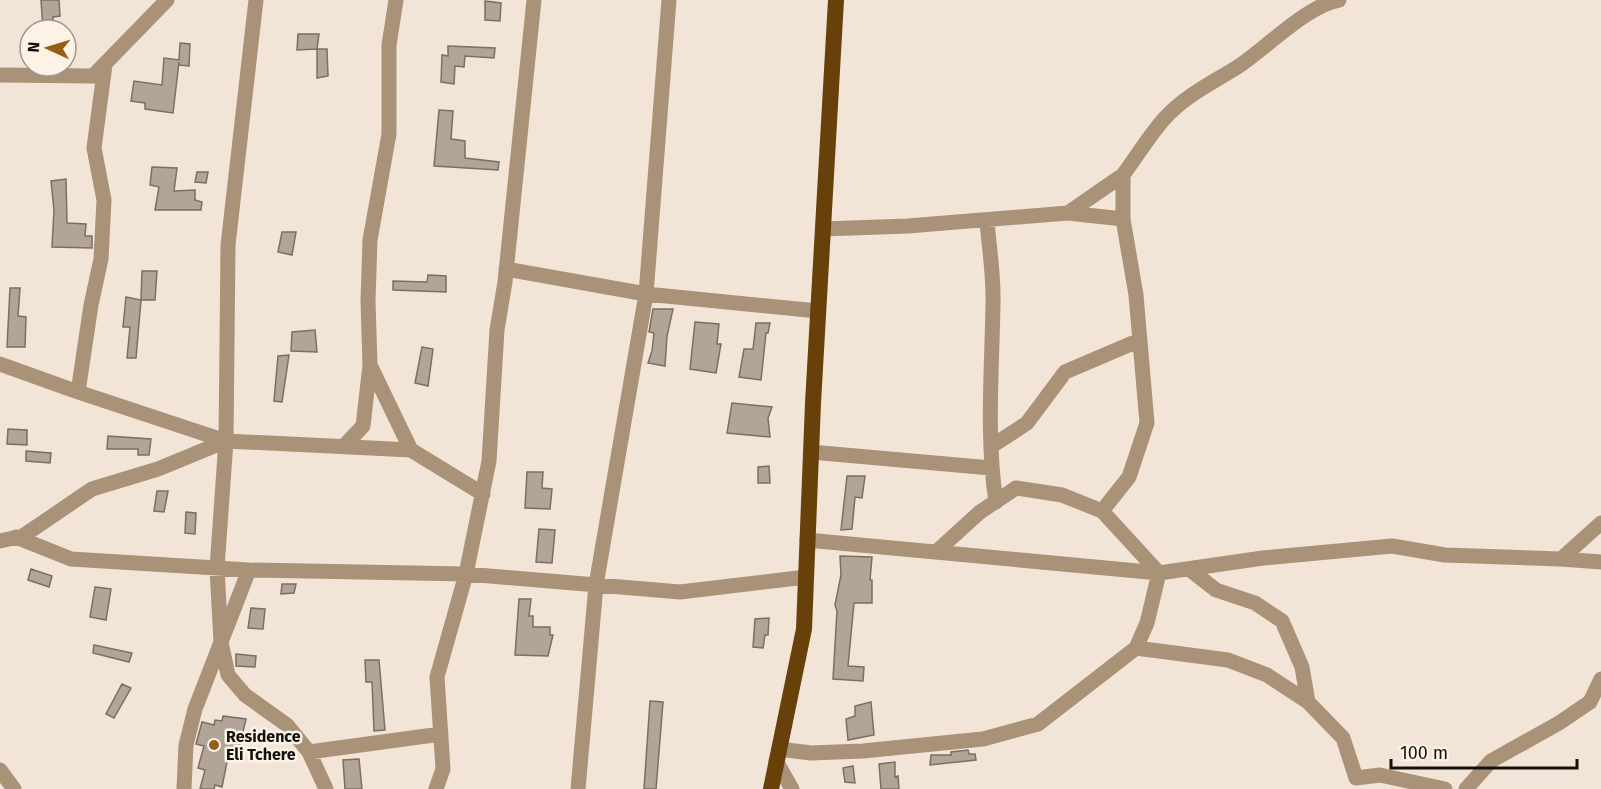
<svg xmlns="http://www.w3.org/2000/svg" width="1601" height="789" font-family="'Fira Sans',sans-serif">
<style>
.building{fill:#b2a598;stroke:#7b6f62;stroke-width:1.5}
.lines{fill:none;stroke-linecap:round;stroke-linejoin:round}
.minor{stroke:#aa9279;stroke-width:15}
.trunk{stroke:#68410a;stroke-width:16}
.poi-dot{fill:#956016;stroke:#fdf2e6;stroke-width:2}
.labels{text-anchor:middle;dominant-baseline:central;stroke-width:5;stroke-linejoin:round;paint-order:stroke}
.poi-label{font-size:16px;font-weight:bold;fill:#14100b;stroke:#fdf2e6;text-anchor:start}
</style>
<rect width="100%" height="100%" fill="#f2e4d6"/>
<path class="building" d="M41,0H59L60,16L53,17V30H43Z
M485,1L501,3L500,21L485,20Z
M298,34H319L317,49H327L328,76L317,78V49L297,50Z
M180,43L190,44L189,66L179,65V62L173,113L145,109V103L131,101L134,81L162,85L164,58L179,60Z
M448,46L495,48L494,58L465,56L464,67L455,66L454,84L441,82L442,55L448,56Z
M439,110L453,111L451,139L465,141V158L499,162L498,170L434,166Z
M152,167L177,168L174,191L195,190V200L202,202L201,210H155L159,187L150,185Z
M197,172H208L206,183L195,182Z
M66,179L67,223L86,224L85,236H92V248L52,247L54,210L51,181Z
M282,232H296L292,255L278,252Z
M142,271H157L155,300H141Z
M428,275L446,276V292L393,290V281L427,282Z
M10,288H20L18,316L26,317L25,347H7Z
M126,297L141,300L136,358H127L130,327H123Z
M653,309H673L667,336L665,366L648,363L652,351L654,333L649,332Z
M695,322L719,324L717,344H721L716,373L690,369Z
M756,323H770L768,333H766L761,380L739,377L744,349H753Z
M315,330L317,352L291,351L292,332Z
M422,347L433,349L428,386L415,383Z
M289,355L282,402L274,401L278,356Z
M732,403L772,407L768,418L770,437L727,433Z
M8,429L27,430V445L7,444Z
M108,436L151,439L149,455H138V449H107Z
M26,451L51,453L50,463L26,461Z
M769,466L770,483H758V467Z
M527,472H543L542,488L552,489L550,509L525,508Z
M847,476H865L862,498L855,497L852,529L841,530Z
M157,491H168L164,512L154,511Z
M186,512L196,513L195,534L185,533Z
M539,529L555,530L552,563L536,562Z
M840,556L872,557L870,580H872V603H854L848,666L864,667L863,681L833,679L837,611L835,605L841,575Z
M31,569L52,576L49,587L28,580Z
M282,584H296L294,593L281,594Z
M95,587L111,589L106,620L90,617Z
M519,599H531L529,616H533V627H550V635H553L548,656L515,655Z
M251,608L265,609L263,629L248,628Z
M769,618L768,635H765L763,648L753,647L755,619Z
M94,645L132,653L129,662L93,653Z
M236,654L256,656L255,667L236,666Z
M365,660H379L385,730L374,731L372,682H366Z
M122,684L131,688L114,718L106,714Z
M650,701L663,702L656,789H644Z
M871,702L874,735L848,740L846,719L855,716V706Z
M223,716L246,719L239,749L230,747L222,787L215,785L214,789H200L205,770L198,768L204,746L196,744L202,722L214,725L215,720L222,721Z
M968,750L969,754H975L976,760L930,765L931,755H951V752Z
M359,759L362,789H345L343,760Z
M895,762V777L898,776L899,789H881L879,764Z
M853,766L855,783L845,782L843,768Z"/>
<g class="lines">
<path class="minor" d="M256,0L228,245L226,441L217,568L221,642L228,675L245,695L287,725L309,752L326,789
M669,0L646,294L818,311
M0,75L93,76L167,0
M1123,175C1137,156 1149,136 1164,119C1184,96 1214,82 1239,66C1266,48 1308,5 1339,0
M1068,213L1123,175V219
M987,221C989,248 994,276 993,304C992,370 986,436 996,502
M823,229L908,226L1068,213L1123,219L1136,295L1147,423L1129,477L1102,511
M506,269L646,294L596,585L578,789
M0,364L78,392L91,305L101,259L104,200L94,148L105,65
M370,365L411,450
M78,392L226,441L411,450L483,494
M992,446L1027,423L1065,372L1140,340
M343,447L363,426L370,365L368,301L370,240L389,134V45L396,0
M811,452L991,468
M16,537L71,559L249,570L466,574L680,592L806,577
M807,540L1159,573L1263,558L1392,546L1445,555L1561,559L1601,523
M0,541L23,536L92,489L158,469L226,441
M1561,559L1601,562
M1189,569L1216,590L1255,603L1282,621L1302,667L1308,702L1343,738L1356,778L1380,775L1445,789
M1136,648L1228,660L1267,675L1308,702
M779,749L811,753L863,751L983,739L1038,724L1136,648L1147,623L1159,573L1102,511L1062,495L1016,488L980,512L936,552
M309,752L441,734
M776,761L792,789
M0,770L14,789
M184,789L186,745L195,709L249,570
M436,789L443,769L437,677L466,574L489,461L497,330L505,282L534,0
M1466,789L1491,761L1559,723L1590,702L1601,679"/>
<path class="trunk" d="M771,789L804,629L813,403L836,0"/>
</g>
<circle class="poi-dot" cx="214" cy="745" r="6"/>
<g class="labels">
<g class="poi-label">
<text x="226" y="736">Residence<tspan x="226" dy="18">Eli Tchere</tspan></text>
</g>
</g>
<g transform="translate(48 48) rotate(274)"><circle r="28" fill="#fdf2e6" stroke="#a0988e" stroke-width="1.5"/>
<path d="M0-4.5L10 22L0 15L-10 22Z" fill="#956016"/>
<text y="-9" font-size="16" font-weight="bold" text-anchor="middle" fill="#14100b">N</text>
</g>
<path d="M1391 759v9h186v-9" fill="none" stroke="#14100b" stroke-width="3"/>
<text x="1400" y="759" font-size="18" fill="#14100b" stroke="#fdf2e6" stroke-width="4.5" paint-order="stroke">100 m</text>
</svg>
